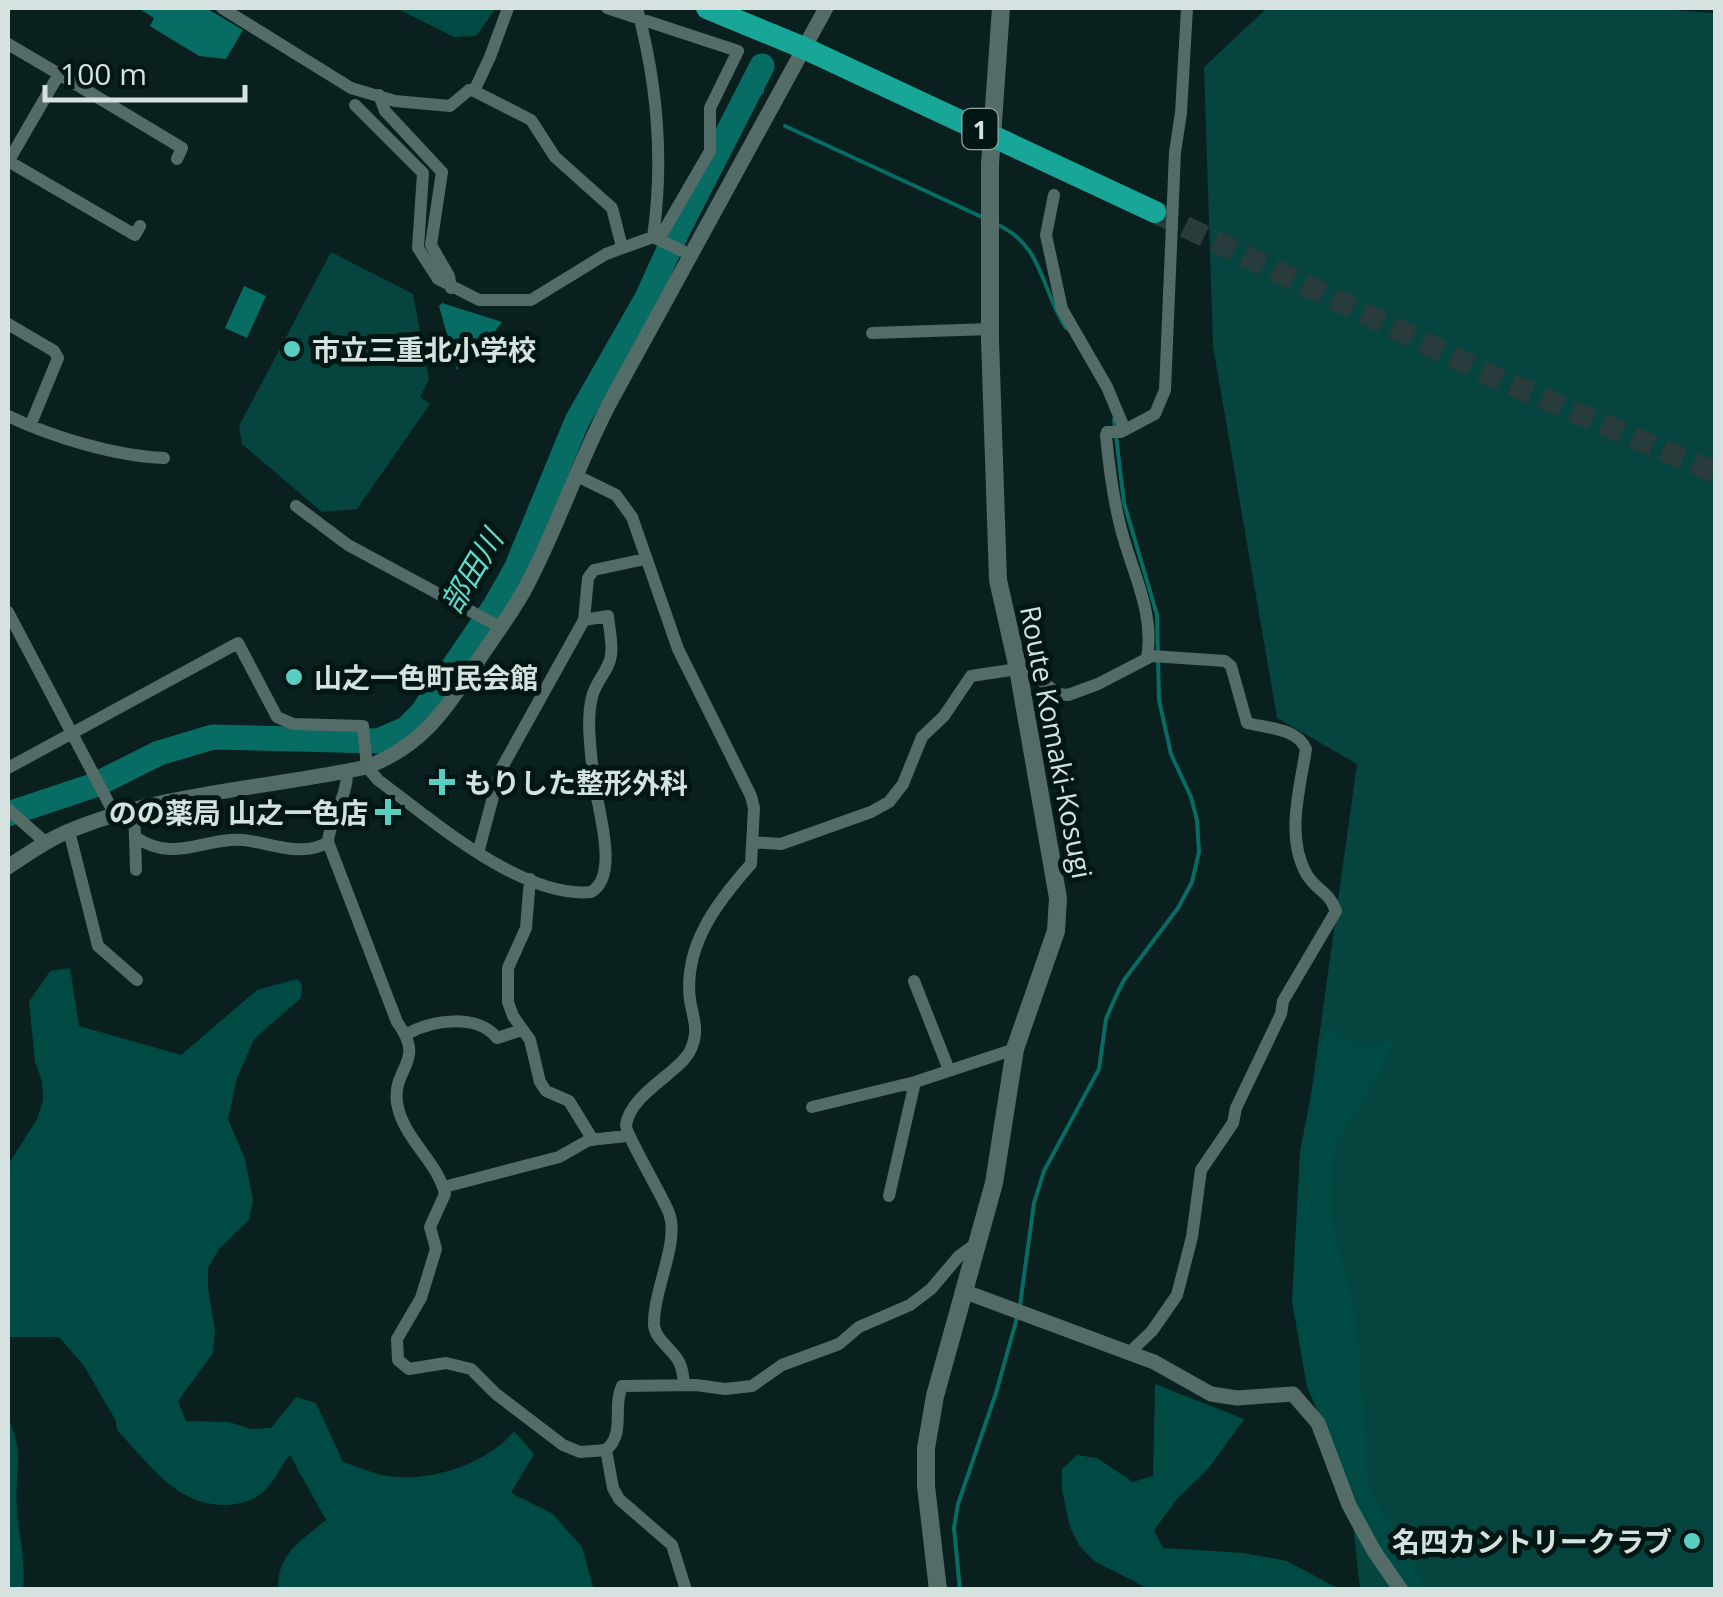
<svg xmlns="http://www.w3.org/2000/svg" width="1723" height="1597" font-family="'Open Sans','Noto Sans JP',sans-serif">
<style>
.green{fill:#05443f}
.forest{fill:#004a44}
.water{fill:#076c63}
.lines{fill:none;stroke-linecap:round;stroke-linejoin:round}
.stream{stroke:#076c63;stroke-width:4}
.river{stroke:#076c63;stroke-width:25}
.trunk-tunnel{stroke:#283d3b;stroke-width:22;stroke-dasharray:22 11;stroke-linecap:butt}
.minor{stroke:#536c68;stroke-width:12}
.tertiary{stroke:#536c68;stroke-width:15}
.secondary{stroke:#536c68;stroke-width:18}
.trunk{stroke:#18a699;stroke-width:22}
.poi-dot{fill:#58cec0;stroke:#021714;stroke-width:4}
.labels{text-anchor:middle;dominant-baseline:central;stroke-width:10;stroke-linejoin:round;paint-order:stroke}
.shield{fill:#021714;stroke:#96a5a3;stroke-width:2.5}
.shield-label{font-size:25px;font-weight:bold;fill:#d5e2e0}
.poi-label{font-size:28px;font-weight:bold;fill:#d5e2e0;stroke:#021714;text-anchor:start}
.street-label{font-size:28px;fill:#d5e2e0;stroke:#021714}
.water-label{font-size:30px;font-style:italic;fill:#5fdccd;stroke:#021714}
</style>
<rect width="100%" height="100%" fill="#09201e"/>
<path class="green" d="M1267,8H1645L1715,13V1589H1360L1308,1117L1357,764L1277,718L1213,346L1204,67Z
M331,252L413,294L429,379L420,397L430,404L357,509L322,512L242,444L239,426Z"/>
<path class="forest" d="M396,8H496L476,36L454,37Z
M70,968L79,1026L181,1055L257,990L297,979L302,984L301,998L254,1039L237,1078L228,1119L245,1159L253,1200L249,1220L219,1249L208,1268V1288L215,1331L213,1353L178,1401L186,1421L229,1422L251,1429L271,1428L296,1397L316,1403L343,1462C356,1466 369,1472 382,1475C425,1484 487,1465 514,1431L534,1454L511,1493L553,1514L582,1547L593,1587L596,1589H278C278,1552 300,1542 326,1520L290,1455C282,1464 276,1478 268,1487C257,1500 240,1505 224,1505C175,1505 148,1462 117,1430L116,1421L84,1366L59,1337H8V1165L37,1119L43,1100L42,1081L35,1062L29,1002L50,971Z
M1324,1028L1362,1045L1393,1040L1382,1072L1339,1137L1334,1158L1331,1213L1355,1310L1366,1433V1481L1429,1589H1394L1307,1387L1292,1301L1300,1152Z
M1155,1384L1244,1419L1208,1469L1178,1498L1154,1530L1163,1548L1244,1553L1287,1561L1339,1589H1149L1094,1561L1079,1545L1070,1527L1062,1490V1469L1077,1455L1097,1458L1133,1482L1153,1476Z
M8,1417C26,1458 14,1470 17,1510C19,1537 26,1562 23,1589H8Z"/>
<path class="water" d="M138,8H206L243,30L226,59L199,56L150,26L154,18Z
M244,286L266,296L247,338L225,328Z
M442,303L502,322L470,364L465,361L457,370L439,306Z"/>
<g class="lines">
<path class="stream" d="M755,81L762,92
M785,126L982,217
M996,224C1044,245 1040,288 1066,328
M1020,1305L1034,1203L1044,1171L1099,1069L1106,1019L1115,998L1124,980L1178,908L1192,882L1199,852L1197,820L1191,797L1171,754L1159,700L1157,615L1124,503L1114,419
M960,1590L954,1528L958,1504L996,1393L1018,1314"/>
<path class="river" d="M8,814L95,785L159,753L213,737L378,741L406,729L422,713L495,606L516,569L577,421L647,298L677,232L762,66"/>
<path class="trunk-tunnel" d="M1155,212L1503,381L1716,473"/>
<path class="minor" d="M222,8L351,88L395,101L450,106L469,90L474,91L490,57L508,8
M607,8L738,51L710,108V151L659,239
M637,8C657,82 664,160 653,237
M8,44L59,74L8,162
M59,74L182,148L177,159
M474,91L531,120L555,157L612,208L622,247
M379,95L385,111L442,172L431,245L449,276L451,288
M355,105L423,173L418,248L438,279L479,300H531L606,254L653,237L691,255
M8,161L135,235L140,226
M1054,195L1046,235L1062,309L1107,387L1125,430
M8,324L54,351L58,358L30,426
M872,333L990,329
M8,416C52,437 115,456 164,458
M575,475L616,495L632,517L678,649L751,796L754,808L751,864C718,901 683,946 690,1000C693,1019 700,1030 690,1051C679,1073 631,1093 626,1125C625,1133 663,1197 669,1213C680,1242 653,1290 654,1325C655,1340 673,1349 679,1362C683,1369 683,1377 684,1384
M296,506L348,545L500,627
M8,612L115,815
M1147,658C1155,613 1132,572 1121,529C1113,498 1109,467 1106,436L1107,432H1121L1155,414L1165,390L1175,152L1181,113L1187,8
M8,768L238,643L277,717L293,724L363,726L367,767L378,780C431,819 522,899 591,892C621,876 596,804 593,775C591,750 586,721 592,697C595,682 610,669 611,655C613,643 609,628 608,616L584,620L588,578L594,570L645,559
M347,771C348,797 330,817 328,842L397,1022C427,1062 392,1067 397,1103C403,1139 437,1160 445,1194L430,1227L436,1249L421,1298L397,1339L398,1360L409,1369L446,1363L471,1369L496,1394L563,1445L580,1452L606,1450
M8,809L45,842
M134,809L135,837C175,864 203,837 243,840C271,843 303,858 328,842
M69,831L98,946L137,980
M135,837L136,870
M753,842L781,844L871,812L889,802L903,784L922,737L944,716L971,676L1018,669L1028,671L1059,694L1068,695L1098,684L1152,656L1225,661L1231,666L1247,723C1267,728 1297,728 1306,749C1300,789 1285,837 1307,875C1318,892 1328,890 1336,911L1283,1001L1281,1014L1236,1108L1233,1123L1201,1170L1192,1237L1177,1295L1152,1331L1129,1353
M478,853L500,771L584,620
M530,879L526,928L508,968V1002L513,1016L530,1040L540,1082L546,1091L569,1101L593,1140
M914,981L949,1070
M407,1034C432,1020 477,1013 497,1038L522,1030
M812,1107L915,1082L1015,1049
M444,1187L559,1157L589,1140L627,1136
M889,1196L915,1082
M686,1590L672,1545L619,1499L613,1488L606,1450C626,1433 612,1408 622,1386L696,1385L725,1389L752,1386L782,1365L839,1344L859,1327L910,1305L931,1289L959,1256L978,1242"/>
<path class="tertiary" d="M8,867C29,853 50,838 74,829C166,792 270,788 367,767C422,745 443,713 475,665C494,636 517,607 532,575C562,516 582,453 614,395C685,266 755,136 826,8
M963,1291L1154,1362L1211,1394L1237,1398L1293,1394L1318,1423L1349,1505L1374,1551L1401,1590"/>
<path class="secondary" d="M938,1590L926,1486V1448L935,1396L994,1183L1015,1049L1056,931L1058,898L1018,669L998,580L990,340V164L1001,8"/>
<path class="trunk" d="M707,8L804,48L1155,212"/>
</g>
<g class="poi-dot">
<circle cx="292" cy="349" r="10"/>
<circle cx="294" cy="677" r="10"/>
<path d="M437 767h10v10h10v10h-10v10h-10v-10h-10v-10h10z"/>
<path d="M383 797h10v10h10v10h-10v10h-10v-10h-10v-10h10z"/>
<circle cx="1692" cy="1541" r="10"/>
</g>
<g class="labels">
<rect class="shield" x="962.5" y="109" width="35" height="40" rx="8"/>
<g class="shield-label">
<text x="980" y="129">1</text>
</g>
<g class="poi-label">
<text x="312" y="349">市立三重北小学校</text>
<text x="314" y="677">山之一色町民会館</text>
<text x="464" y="782">もりした整形外科</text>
<text x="368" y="812" text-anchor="end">のの薬局 山之一色店</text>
<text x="1672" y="1541" text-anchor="end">名四カントリークラブ</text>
</g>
<g class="street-label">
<text transform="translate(1057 742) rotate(79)">Route Komaki-Kosugi</text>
</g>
<g class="water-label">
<text transform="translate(471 571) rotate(-59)">部田川</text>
</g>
</g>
<rect width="1723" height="1597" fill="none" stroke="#d5e2e0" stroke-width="20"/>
<path d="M45 85v15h200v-15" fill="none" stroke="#d5e2e0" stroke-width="5"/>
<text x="60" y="85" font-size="30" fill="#d5e2e0" stroke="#021714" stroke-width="8" paint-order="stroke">100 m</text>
</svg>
